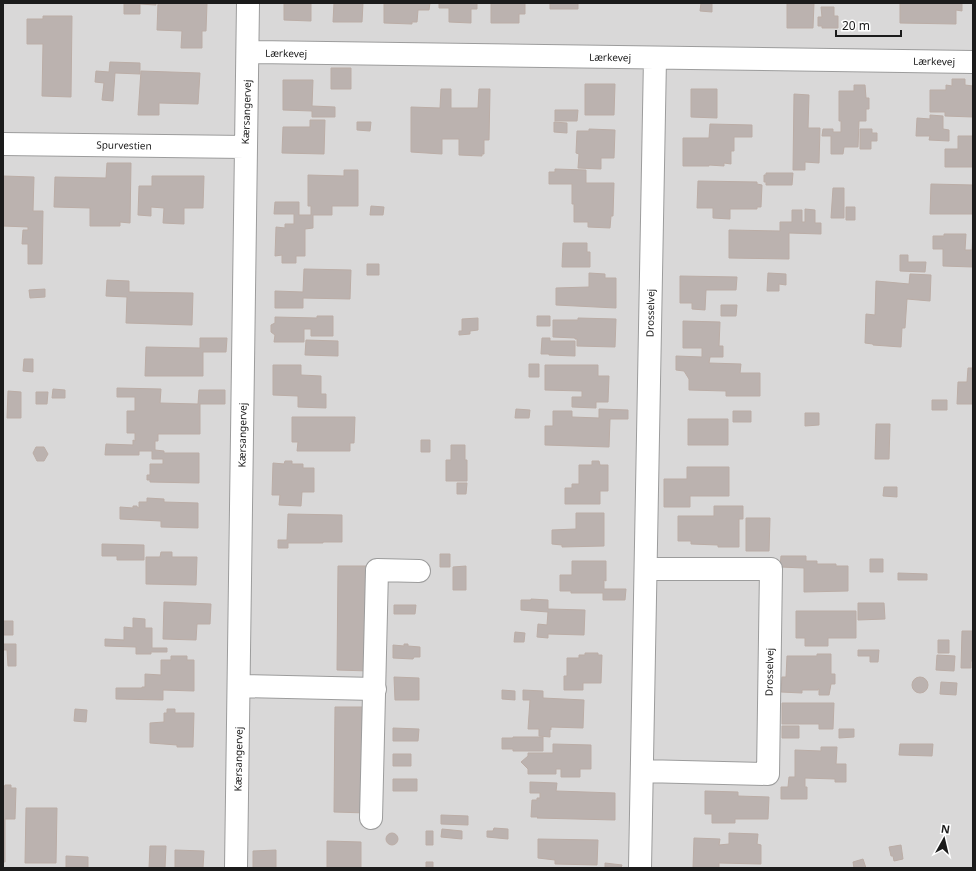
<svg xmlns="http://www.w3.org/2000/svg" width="976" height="871" font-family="'Noto Sans',sans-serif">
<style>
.residential{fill:#d9d8d8}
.building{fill:#bbb2af;stroke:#bbada6}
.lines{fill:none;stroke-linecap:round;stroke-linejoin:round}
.minor-casing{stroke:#9c9c9c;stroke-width:24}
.minor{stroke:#fff;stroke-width:22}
.labels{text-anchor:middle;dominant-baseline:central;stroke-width:4;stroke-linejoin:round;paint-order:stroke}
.street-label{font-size:10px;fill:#1b1b1b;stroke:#fff}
</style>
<rect width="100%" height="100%" fill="#ebe7e1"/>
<path class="residential" d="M3,3H973V868H3Z"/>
<path class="building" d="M124,3H156V5L140,4V14H124Z
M158,3H207L206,31H202V48H181L182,31L157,30Z
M284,3H311V21L284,20Z
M334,3H363L362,22H333Z
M384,3H430L429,10H418L417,22H412V24L384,23Z
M439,3H477V9H471V23L449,22V8H439Z
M491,3H525V14H519V23H491Z
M550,3H578V9H550Z
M701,3H712V12L700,11Z
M787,3H814L813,28H787Z
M900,3H962V11L956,10V24L900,23Z
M821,7H834V16H838V28H822V26H818V17H822Z
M43,16H72L71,97L42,96L43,44H27V19H43Z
M110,62L140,63V74L115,73L113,101L102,100L104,83L95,82L96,71L109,72Z
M331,68H351V89H331Z
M141,71L200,73L198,104L159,103V115H138Z
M952,79H965V85L973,86V117L945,116V112H930V90H946V85L952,86Z
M283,80H313L312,106L335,107V117H312V111L283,110Z
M585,84H615L614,115H585Z
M854,85H865L866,98H869V109H866V121H859L858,147H844L843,154H831V136H822L823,129H833V132H841V121H839V91H854Z
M441,89H451V108H478L479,89H490L489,140H484V154H482V156L459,155V139H442V154L411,152V107L440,108Z
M691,89H717V118L691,117Z
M794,94L809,95L808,128H820L819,163L805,162V170H793Z
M555,110H578L577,121H555Z
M930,115L943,116V129L949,130V141L929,140L930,136H916L917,118L930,119Z
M310,120H325L324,154L282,153L283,127H310Z
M357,122H371L370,131L357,130Z
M554,122L567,123V133L554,132Z
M710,124L752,125V137H734V151H731V164L724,163V166L709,165V166H683V138H709Z
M589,129L615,130L614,158H601V169L578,168L579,154L576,153L577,131H589Z
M860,129H872V133H877V141H871V149H860Z
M958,136H973V167H945V149H958Z
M107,163H131L130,223L120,222V226H90V208L54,207L55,177L106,178Z
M555,169L586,170V183H614L613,216H611L610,228L588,227V222H574V204H572V184H549V172H555Z
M344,170H358V206H332V215H313V228L305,229V256H296V263H282V255L275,256L276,227L285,228V224H294V214H274L275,202H299V215H311V206H308V175L344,176Z
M766,173H793L792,185H766V182H764V175H766Z
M3,176L34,177L33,211H43L42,264H28V244H22L23,230H28V227L3,226Z
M152,176H204L203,208H184V224L163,223L164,208L151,207V216L138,215L139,186H152Z
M698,181L757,182V184L762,185L761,207H757V209H730V219L713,218V208H697Z
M931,184L973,185V214H930Z
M833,188H844V218H831Z
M371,206L384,207L383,215H370Z
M846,207H855V220H846Z
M805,209L815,210V223H821V234L789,233V259L729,258V230L780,231V222H792V210H802V222H805Z
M944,234H966L965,250H972L973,234V267L943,266V249H933V236H944Z
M563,243H587V252H590V267H562Z
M900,255H908V262H926L925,272L900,271Z
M367,264H379V275H367Z
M304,269L351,270L350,299L303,298V308H275V291L303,292Z
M589,273L605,274V278H616V308L556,305V288L589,287Z
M768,273L786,274V285L779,284V291H767Z
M910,274L931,275L930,301L907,299L905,328H902L901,347L873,345V344L865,343L866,314L875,315L876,281L909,284Z
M680,276L737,277L736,290H706L705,310L692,309V303H680Z
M107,280L129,281V292L193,293L192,325L126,323L127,297L106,296Z
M45,289V297L30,298L29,290Z
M721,305H737L736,316H721Z
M317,316H333V336H311V329H304V342H274L275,335L271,332V325L275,323V317L317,318Z
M537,316H550V326H537Z
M478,318V330L470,331V334L459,335V331H462V319Z
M578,318L616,319L615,347L577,346V339H575V338L553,337V320H578Z
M683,321L720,322L719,346H723V357H710L709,363L741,364L740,373H760V396H726V391L689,390V379L684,371L676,370V356L702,357V348H683Z
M200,338H227L226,352H203V376H145L146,347L200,348Z
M542,338H550V341H575V356L549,355V354H541Z
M306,340L338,341V356L305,355Z
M24,359H33V372L23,371Z
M529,364H539V377H529Z
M273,365H301V375L321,376V394H326V408L298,407V396L273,395Z
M545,365H598V376H609L608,402H596V408L572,407V397H582V391L545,390Z
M968,368H973V404H957L958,382H967Z
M117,388L161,389L160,403L198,404L199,390H225V404H200V434H158V441H155V450L164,451V453H199V483L150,482V480H147V475H150V464H163V459H152V451H139V455H105L106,444L133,445V440L135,441V433H127V411H135V397H117Z
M53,389L65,390V398H52Z
M8,391L21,392V418H7Z
M36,392H48L47,404H36Z
M932,400H947V410H932Z
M516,409L530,410L529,418H515Z
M599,409L628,410V419H610L609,447L545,445V426H553V411H572V417L599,418Z
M733,411H751V422H733Z
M805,413H819V425L805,426Z
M292,417H355L354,443H350V451H297L298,442H292Z
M688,419H728V445H688Z
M876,424H890L889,459H875Z
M421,440H430V452H421Z
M451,445H465V460H467V481H446V460H451Z
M36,447H44L48,454L44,461H37L33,453Z
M285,461H292V464H303V468H314V492H302L301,506L279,505L280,495H272L273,463L284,464Z
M592,461H599L600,465H608V491H600V504H565V488H572V484H579V465H592Z
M687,467H729V496H690V507H664V479H687Z
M457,483H467L466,494H457Z
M884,487H897V497L883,496Z
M147,498L164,499V502L198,503V528L161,527V521L120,519V507L133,508V506H137V507L139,508V502H147Z
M714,506H743V519H739V547H718V545L691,544V541H678V516H714Z
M576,513H604V546L562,547V545L552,544V530L576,529Z
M288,514L342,515V542H323V543H288V548H278V540H287Z
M746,518H770L769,551H746Z
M102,544L144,545V560H117V556H102Z
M161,552H172V557H197L196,585L146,584V557H160Z
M440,554H450V567H440Z
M781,556H806V561H817V564H836V566H848V591L804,592V568L780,567Z
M870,559H883V572H870Z
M572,561H606V581L604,580V589H626L625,600H603V593H571V591H560V575H572Z
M338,566H371L370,671L337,670Z
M466,566V590H453V567Z
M898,573L927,574V580H898Z
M531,599L548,600V609L585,610L584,635L548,634V638L537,637L538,624L547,625L548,612L521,610V600H531Z
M164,602L211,604L210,624H197L196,640L163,639Z
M858,603H884L885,619L858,620Z
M394,605H416L415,614H394Z
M796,611H856V638H828V646H805V638H796Z
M133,618L145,619V628H152V648H167V652H151V654H136V647L105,646V639L124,640V627L133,628Z
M3,621H13V635H3Z
M962,631H973V661H971V668H961Z
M515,632L525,633L524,642H514Z
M938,640H949V653H938Z
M3,644H16V666H8L7,650H3Z
M404,644H408V646L420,647V657H414L413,659L393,658V645L404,646Z
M858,650H879L878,662H870V656H858Z
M585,653H598V655H602L601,683H583V690H564V676H567V658H579V655H585Z
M817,654H831V674H835V684H831L829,695H819V689H818V690H802V693L781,692L782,677H786L787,656H817Z
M937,655L955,656L954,671L936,670Z
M171,656H187V660H194V691L163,690V700L116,699V688H142V687H145V674L161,675V660H171Z
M394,677L419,678V700H395Z
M912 685a8 8 0 1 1 16 0a8 8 0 1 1-16 0Z
M941,682L957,683L956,695L940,694Z
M502,690L515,691V700L502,699Z
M523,690L543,691V698L584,700L583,728L551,727V730L550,729V737L539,736V729H528L530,700H523Z
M782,703H834L833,729H819V724H782Z
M335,707H368L367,813L334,812Z
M75,709L87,710L86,722L74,721Z
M167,709H175V713H194L193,747H177V745L150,743V723L164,722V713H167Z
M782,726H799V738H782Z
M393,728L419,729L418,741H393Z
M839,729H854V737L839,738Z
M513,737H543V751H513V749H502V738H513Z
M553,744L591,745V769H580V777H561V769H556V774H528V769L521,762L528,756V753H553Z
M900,744H933L932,756L899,755Z
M821,747H837L836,764H846V782H835V779L805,778V787H807V799H781V787H788L789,777H795V750L821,751Z
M393,754H411V766H393Z
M393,779H417V791H393Z
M530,782L557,783L556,791L615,793V820L537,818L538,817H531L532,800H537V798H540V793H530Z
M5,785H11V788H16L15,819H5V862H3V790Z
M705,791L738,792V796L769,797L768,819H735V823H712V814H705Z
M26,808H57L56,863H25Z
M441,815L468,816V825L441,824Z
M494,828L508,829V839L487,837V831H493Z
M442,829L462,831V839L441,837Z
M426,831H433V845H426Z
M386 839a6 6 0 1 1 12 0a6 6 0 1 1-12 0Z
M729,833L758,834L757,844L761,845V864L719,863V868H693L694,838L720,839L719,845L729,844Z
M538,839L598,840L597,865L555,864V860L538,858Z
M327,841L361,842V868H327Z
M901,845L903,859L894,861L893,856H891L889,847Z
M150,846H166L165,868H149Z
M175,850L204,851L203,868H175Z
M276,850V868H253V851Z
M66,856L88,857V868H66Z
M863,859L866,868H854L853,862Z
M426,862H433V868H426Z
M605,863L622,865L621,868H605Z"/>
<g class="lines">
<g class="minor-casing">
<path id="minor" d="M248,52L973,62
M3,144L245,147
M239,686L375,689
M642,771L768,774L771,569H646
M371,818L377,570L419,571
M236,868L248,3
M640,868L655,58"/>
</g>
<use href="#minor" class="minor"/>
</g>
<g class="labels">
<g class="street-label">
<text transform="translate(286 53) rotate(1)">Lærkevej</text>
<text transform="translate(610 57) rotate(1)">Lærkevej</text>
<text transform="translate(934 61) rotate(1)">Lærkevej</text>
<text transform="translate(246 112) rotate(-88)">Kærsangervej</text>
<text transform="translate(124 145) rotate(1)">Spurvestien</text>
<text transform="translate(650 313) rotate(-89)">Drosselvej</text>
<text transform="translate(242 435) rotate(-89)">Kærsangervej</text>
<text transform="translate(769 672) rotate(-89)">Drosselvej</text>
<text transform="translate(238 759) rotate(-89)">Kærsangervej</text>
</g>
</g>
<rect width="976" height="871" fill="none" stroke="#1b1b1b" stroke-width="8"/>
<g transform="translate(944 839) rotate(8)" stroke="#ffffff" stroke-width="3" paint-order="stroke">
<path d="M0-3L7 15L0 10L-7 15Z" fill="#1b1b1b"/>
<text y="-6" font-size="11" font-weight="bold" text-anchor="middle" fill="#1b1b1b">N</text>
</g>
<path d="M836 30v6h65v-6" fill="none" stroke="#1b1b1b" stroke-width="2"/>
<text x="842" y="30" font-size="12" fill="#1b1b1b" stroke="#ffffff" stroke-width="3" paint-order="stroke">20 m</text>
</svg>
